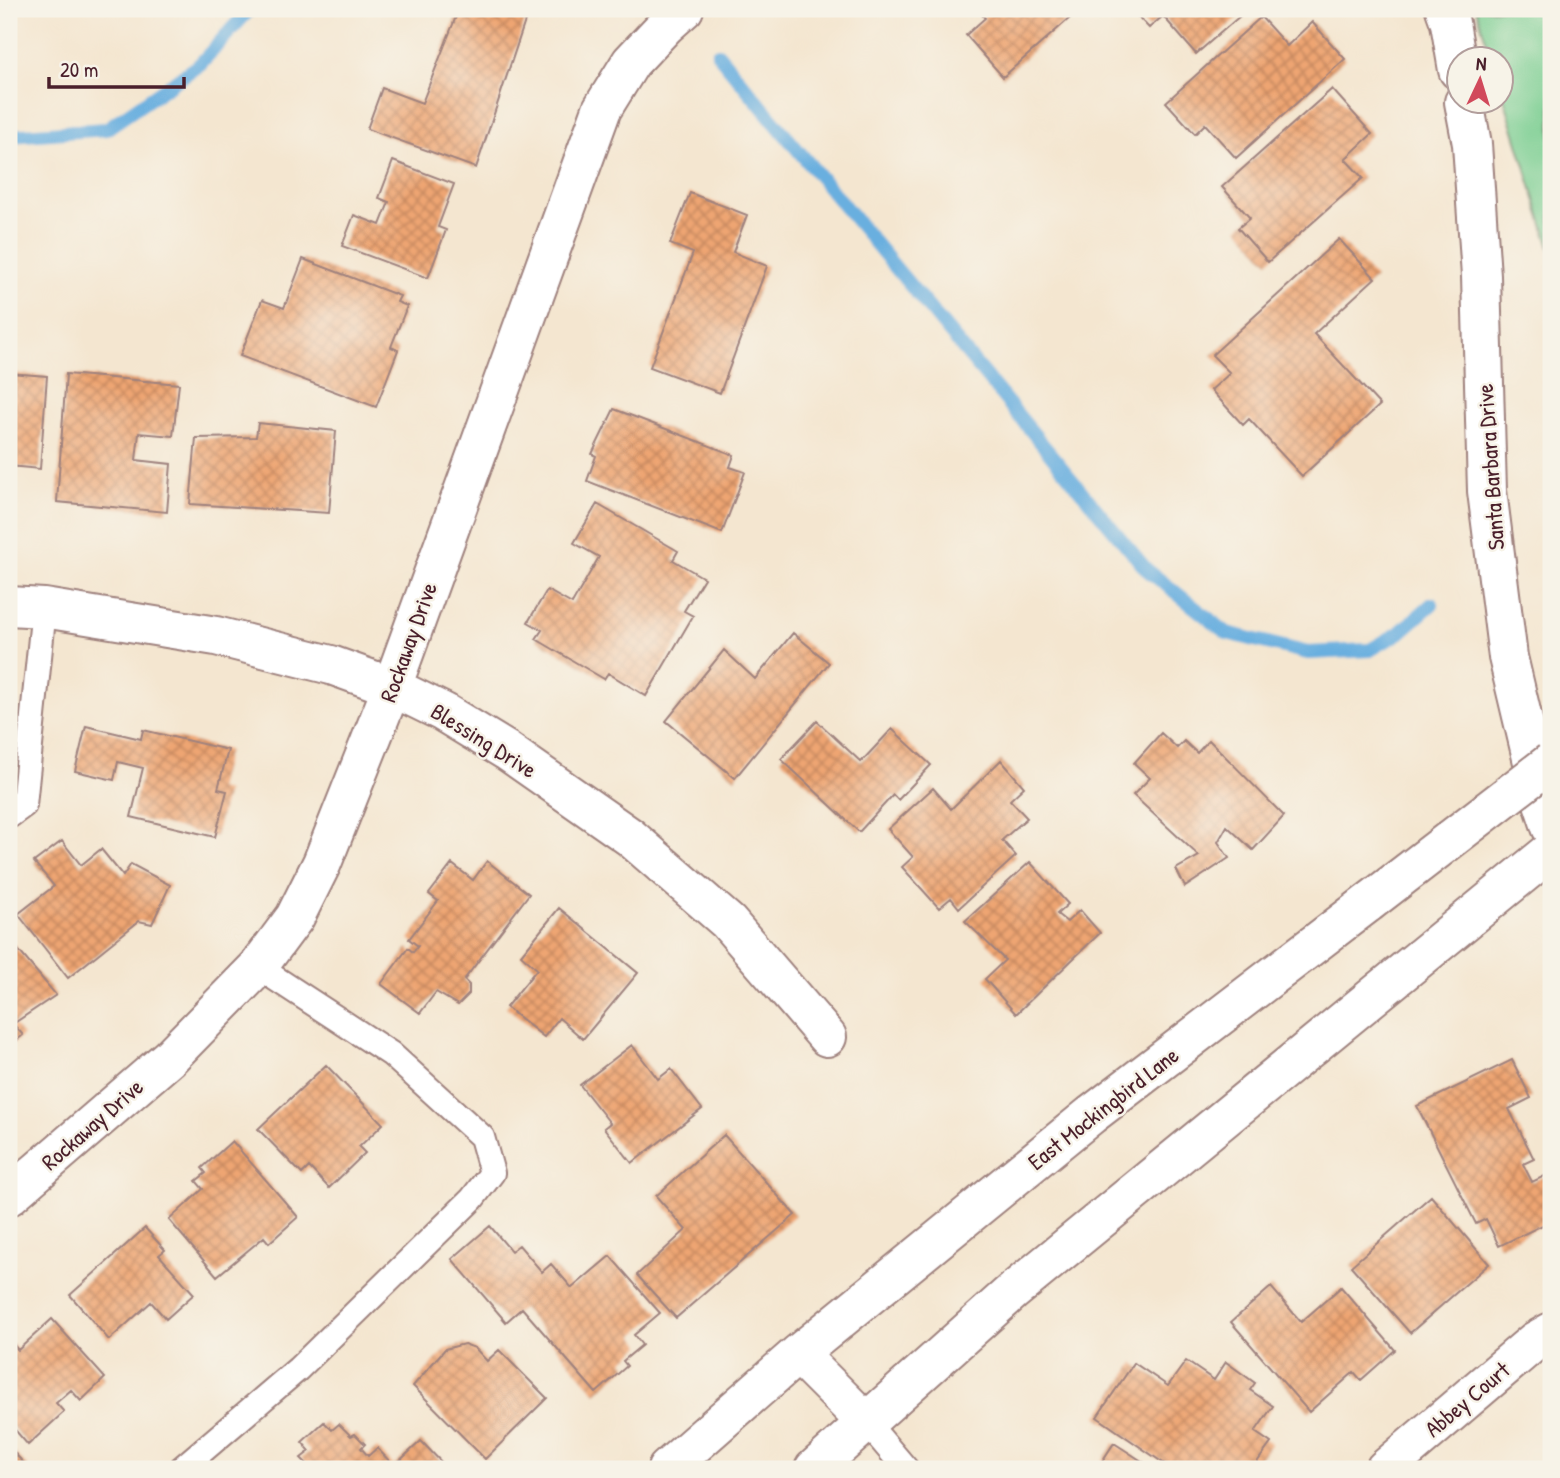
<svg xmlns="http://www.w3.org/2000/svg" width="1560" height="1478" font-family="'Patrick Hand',sans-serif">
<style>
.green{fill:#78cd90;stroke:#61765e;stroke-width:2}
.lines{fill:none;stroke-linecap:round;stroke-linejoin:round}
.stream{stroke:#69afdf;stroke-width:14}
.building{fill:url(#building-cross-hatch)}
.service-casing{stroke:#9f827e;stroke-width:28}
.minor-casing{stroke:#9f827e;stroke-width:42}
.secondary-casing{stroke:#9f827e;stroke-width:42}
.service{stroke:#fff;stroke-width:24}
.minor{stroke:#fff;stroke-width:38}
.secondary{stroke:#fff;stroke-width:38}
.secondary-bridge-casing{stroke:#9f827e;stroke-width:42;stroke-linecap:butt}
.secondary-bridge{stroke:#fff;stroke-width:38}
.labels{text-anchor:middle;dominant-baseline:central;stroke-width:5;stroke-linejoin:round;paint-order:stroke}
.street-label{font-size:23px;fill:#4a1f2b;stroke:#f7f3e8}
</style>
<defs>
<pattern id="building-cross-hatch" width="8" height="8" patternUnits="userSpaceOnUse" patternTransform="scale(1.75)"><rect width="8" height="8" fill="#eea572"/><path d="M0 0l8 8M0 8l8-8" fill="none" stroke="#c3865e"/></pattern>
</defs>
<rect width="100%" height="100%" fill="#f7f3e8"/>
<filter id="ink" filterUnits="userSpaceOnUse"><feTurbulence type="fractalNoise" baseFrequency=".0143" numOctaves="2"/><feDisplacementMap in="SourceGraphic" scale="14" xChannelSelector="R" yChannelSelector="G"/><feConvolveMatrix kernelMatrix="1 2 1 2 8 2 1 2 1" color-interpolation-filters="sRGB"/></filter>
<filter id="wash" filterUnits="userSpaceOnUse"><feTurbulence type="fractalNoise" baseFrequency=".00686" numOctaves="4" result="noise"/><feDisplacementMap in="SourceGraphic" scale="28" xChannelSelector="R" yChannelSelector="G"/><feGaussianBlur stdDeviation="1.57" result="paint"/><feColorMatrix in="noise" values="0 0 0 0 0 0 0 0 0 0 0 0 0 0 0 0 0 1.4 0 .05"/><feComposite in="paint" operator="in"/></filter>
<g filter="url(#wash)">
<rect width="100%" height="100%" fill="#f4e6d0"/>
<path class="green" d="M1476,9H1551V251L1501,88L1500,60L1492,59Z"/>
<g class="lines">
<path class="stream" d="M718,54L1146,569L1227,633L1308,653L1370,650L1399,633L1432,604
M9,136L106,129L200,64L250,9"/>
</g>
<g id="blocks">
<path class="building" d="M459,9H529L476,168L367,129L382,88L422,103Z
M977,9H1078L1079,10L1003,77L966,35L985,18Z
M1131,9H1248L1196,54L1163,16L1149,28Z
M1261,17L1287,46L1312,22L1345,59L1236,158L1205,124L1195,134L1166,102Z
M1332,89L1372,134L1345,159L1363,178L1268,262L1238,228L1250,218L1222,187Z
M393,161L454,184L438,227L446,230L428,278L342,246L354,215L380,225L389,202L379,198Z
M690,193L747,215L733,252L767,266L720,393L650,367L693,253L670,244Z
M1339,239L1375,278L1314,334L1380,405L1302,476L1249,419L1243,425L1211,390L1230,373L1212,355Z
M303,259L400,296L397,302L407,306L391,347L398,350L376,407L240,356L262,300L284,308Z
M9,373L47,376L40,469L9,466Z
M66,374L179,384L173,436L139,433L136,460L171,464L167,512L57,502Z
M614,409L734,455L730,467L745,472L722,533L587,481L596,456L592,454Z
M258,423L336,431L329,513L190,504L196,438L256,437Z
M597,504L678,551L673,560L704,578L684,611L693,616L646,696L608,673L604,679L536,639L542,630L528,622L547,590L572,604L599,557L574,543Z
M793,633L829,663L735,778L666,721L724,650L755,679Z
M817,721L861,762L892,729L931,765L898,800L893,795L859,832L781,759Z
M86,726L141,739L143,730L228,750L218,789L227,791L215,837L131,817L143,768L118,762L114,780L75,771Z
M1161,733L1177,748L1184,741L1197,753L1209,740L1284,816L1253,850L1227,826L1218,842L1229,858L1185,887L1176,869L1199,856L1133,795L1150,778L1134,763Z
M1001,760L1024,787L1010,800L1027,818L1002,840L1016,856L959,908L951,898L939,908L902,867L913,857L888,829L933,788L951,809Z
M62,841L81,865L101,849L123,876L131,864L170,885L152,924L139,921L68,978L18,914L54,886L34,862Z
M487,861L529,894L464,980L469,985V994L458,1005L436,992L420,1013L381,984L408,948L413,952L418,946L409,939L438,901L429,894L452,864L473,880Z
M1030,862L1068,904L1057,914L1067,922L1080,910L1100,933L1016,1014L985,979L1005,960L965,921Z
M559,908L638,973L583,1039L559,1018L544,1037L506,1007L537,969L521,955Z
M9,939L56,995L13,1024L23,1035L9,1047Z
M632,1045L658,1079L671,1069L702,1109L632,1163L604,1128L610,1123L580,1085Z
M1512,1060L1531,1098L1509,1109L1534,1159L1523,1164L1532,1182L1551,1173V1212L1546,1214L1549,1222L1499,1246L1486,1219L1476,1224L1417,1106Z
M326,1065L383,1124L359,1147L365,1153L329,1188L309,1167L302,1174L258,1129Z
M724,1135L795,1215L676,1318L637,1275L686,1230L656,1196Z
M232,1141L298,1217L269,1243L264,1237L217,1276L169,1220L203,1189L196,1181L206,1173L202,1168Z
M1431,1196L1489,1264L1410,1333L1351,1266Z
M490,1226L511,1251L519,1245L542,1272L551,1264L572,1288L610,1256L660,1313L634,1335L642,1345L623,1361L627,1366L596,1393L522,1308L506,1322L452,1259Z
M145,1228L165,1250L159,1255L194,1294L166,1319L151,1302L109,1340L70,1295Z
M1271,1287L1301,1322L1341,1287L1395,1350L1361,1380L1354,1372L1309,1412L1231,1322Z
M52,1319L105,1378L81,1401L71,1390L56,1403L64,1412L28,1445L9,1423V1345L12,1343L18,1350Z
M464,1344L475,1348L487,1361L499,1350L547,1398L485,1459L413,1386L445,1349Z
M1186,1361L1214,1380L1226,1362L1255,1383L1250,1390L1273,1406L1255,1432L1271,1443L1252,1469H1172L1097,1417L1134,1363L1168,1386Z
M324,1422L332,1430L339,1424L351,1436L355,1434L365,1444L361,1448L368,1456L377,1448L394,1466L421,1441L448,1469H312L301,1458L310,1451L302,1442Z
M1114,1443L1154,1469H1097Z
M9,1447L29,1469H9Z"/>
</g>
</g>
<g filter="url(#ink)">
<use href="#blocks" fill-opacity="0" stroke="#9f827e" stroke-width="2"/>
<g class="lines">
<g class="service-casing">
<path id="service" d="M9,816L24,805L44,608
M867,1423L906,1469
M181,1469L298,1369L472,1199L492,1173L482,1137L391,1054L258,967"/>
</g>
<g class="minor-casing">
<path id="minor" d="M1445,9L1450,23L1458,70
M1464,102L1472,144L1481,276L1487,491L1508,657L1542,800L1551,827
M9,606L44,608L216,636L331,665L392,687L443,712L507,751L630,837L728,922L827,1037
M9,1196L169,1058L258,967L295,917L322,863L392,687L602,109L631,62L666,25L684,9
M1385,1469L1535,1341L1551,1332"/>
</g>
<g class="secondary-casing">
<path id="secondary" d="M798,1354L867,1423
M667,1469L798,1354L1091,1115L1368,903
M814,1469L1012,1292L1551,851"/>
</g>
<use href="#service" class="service"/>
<use href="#minor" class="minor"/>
<use href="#secondary" class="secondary"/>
<g class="secondary-bridge-casing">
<path id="secondary-bridge" d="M1368,903L1551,762"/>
</g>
<use href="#secondary-bridge" class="secondary-bridge"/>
</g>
</g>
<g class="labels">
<g class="street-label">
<text transform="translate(1490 467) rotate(-94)">Santa Barbara Drive</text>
<text transform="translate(408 642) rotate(-70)">Rockaway Drive</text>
<text transform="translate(484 740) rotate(32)">Blessing Drive</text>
<text transform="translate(1103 1108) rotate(-38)">East Mockingbird Lane</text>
<text transform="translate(92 1124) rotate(-41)">Rockaway Drive</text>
<text transform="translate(1467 1399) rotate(-40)">Abbey Court</text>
</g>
</g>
<rect width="1560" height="1478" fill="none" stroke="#f7f3e8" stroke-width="35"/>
<g transform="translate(1480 80) rotate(4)"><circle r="33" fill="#f7f3e8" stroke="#b29e9c" stroke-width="2"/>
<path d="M0-5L12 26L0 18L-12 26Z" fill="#d1495b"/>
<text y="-10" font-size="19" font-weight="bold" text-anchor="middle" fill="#4a1f2b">N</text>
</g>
<path d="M49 77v10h135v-10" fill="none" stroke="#4a1f2b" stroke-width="3.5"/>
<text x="60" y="77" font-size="21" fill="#4a1f2b" stroke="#f7f3e8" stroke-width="5" paint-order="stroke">20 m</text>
</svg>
